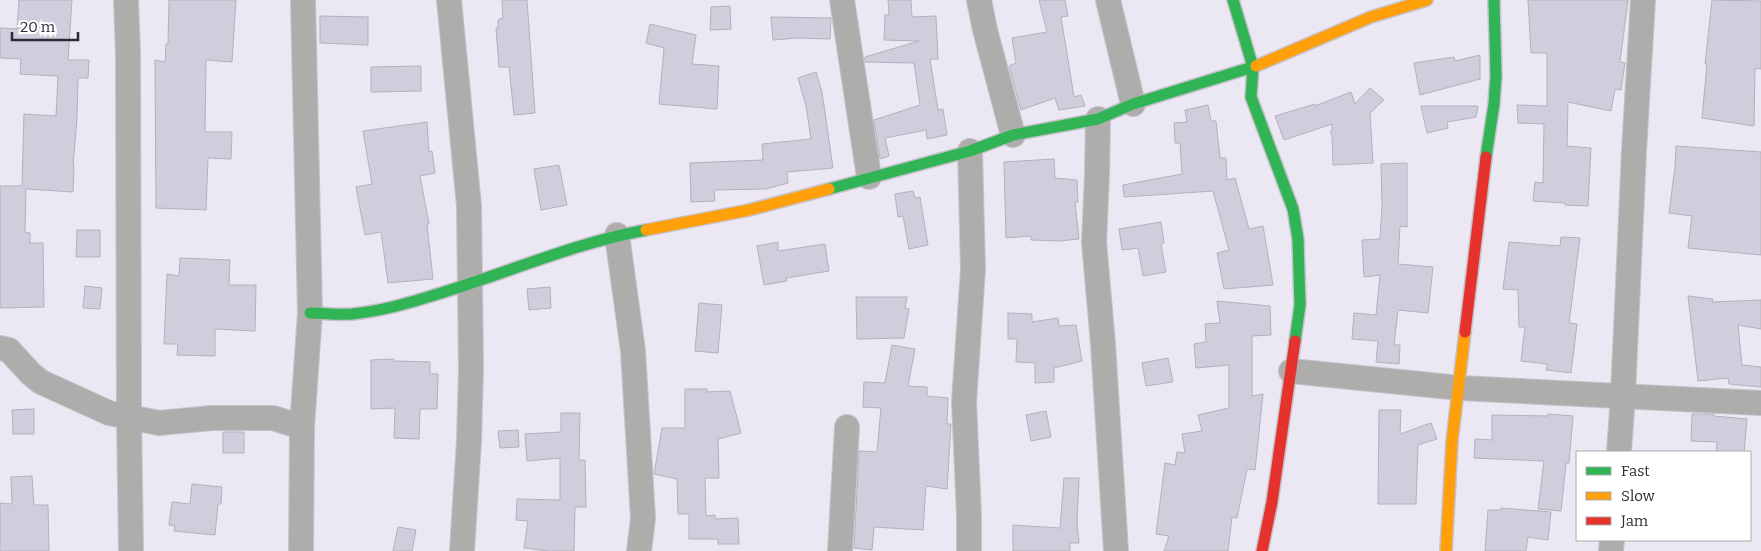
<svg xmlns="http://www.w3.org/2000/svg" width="1761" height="551" font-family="Bitter,serif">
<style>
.building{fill:#d2cddc;stroke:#b4b1ba}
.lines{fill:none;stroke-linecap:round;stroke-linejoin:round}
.street-casing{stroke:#c6c2cc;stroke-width:26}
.fast-casing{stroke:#c6c2cc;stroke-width:14}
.slow-casing{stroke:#c6c2cc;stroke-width:14}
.jam-casing{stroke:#c6c2cc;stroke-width:14}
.street{stroke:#afacac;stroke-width:24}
.fast{stroke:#30b455;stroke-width:11}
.slow{stroke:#ff9f0a;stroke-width:11}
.jam{stroke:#e5322d;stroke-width:11}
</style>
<rect width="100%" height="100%" fill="#ebe7f3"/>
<path class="building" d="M19,0H72L68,60H89L88,78H78L77,118L73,166H74L73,192L26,189L25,232L30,233V243H43L44,307L0,308V186H22L24,114L56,116L58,76L20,74L21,59L0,58V28L17,29Z
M169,0H236L232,62L206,60L205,132H232L231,159L208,158L206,210L156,208L155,60L165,62L166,44H168Z
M502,0H527L535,113L514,115L509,67H499L496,28H498V20L503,18Z
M888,0H911L912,17L936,16L938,59H930L938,110L943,109L947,135L927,139L926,130L885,138L889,156L880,159L874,120L920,105L914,63L865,62V57L919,41L884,40L885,15H889Z
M1039,0H1065L1068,16L1061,17L1074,97L1081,95L1085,106L1059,110L1055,98L1021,110L1009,66L1016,63L1012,38L1047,32Z
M1528,0H1628L1620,62L1625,63L1621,90L1615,89L1611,111L1568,102L1567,146L1591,148L1588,206L1565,205V203L1533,201L1535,182L1543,183L1544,124L1518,123L1517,105L1547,106V53H1531Z
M1712,0L1761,1V69L1755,68L1754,126L1702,118L1707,64H1705Z
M730,6L731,29L710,30L711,7Z
M320,16L368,17V45L320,43Z
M771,17L831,18L830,39L797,38L773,40Z
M650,24L696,35L692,64L719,66L717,109L659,104L664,48L646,43Z
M1480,55V79L1420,95L1414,63L1454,57L1455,61Z
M421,66V91L371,92V67Z
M816,72L822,92L833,168L787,172L788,183L766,189L714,190L715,201L691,202L690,163L763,160L762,144L811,139L806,106L798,78Z
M1370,88L1384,100L1370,113L1373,163L1333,165L1332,135L1330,133L1332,130V124L1284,140L1275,116L1315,104V106L1351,92L1355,104Z
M1208,105L1211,121H1216L1220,158H1226L1227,180L1235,178L1249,229L1263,226L1273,285L1224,289L1217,253L1229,250L1213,191L1124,197L1123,185L1182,174L1180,143H1175L1174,123L1187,122L1185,110Z
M1421,106H1478L1476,117L1447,122L1448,128L1427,133Z
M427,122L429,152L432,151L435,173L420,176L429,224H427L433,279L388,283L381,232L365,235L356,187L372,184L363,131Z
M1676,146L1761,152V255L1688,248L1692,216L1669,213L1675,167Z
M1054,159L1055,178L1077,180L1078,202H1075L1079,239L1059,241L1031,240V236L1006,238L1004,162Z
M1407,163V227L1400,226L1398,264L1433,267L1428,313L1398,310L1394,345H1400L1399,364L1376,362L1378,341L1352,339L1354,313L1376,315L1380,275L1364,277L1362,240L1380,239L1382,206L1381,164Z
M559,165L567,205L541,210L534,169Z
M913,191L915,198L920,197L928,245L909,249L903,216L898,217L895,194Z
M1161,222L1164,243L1161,244L1166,272L1143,276L1138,248L1122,250L1119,229Z
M77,230H100V257H76Z
M1561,237L1580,238L1569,323L1577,324L1571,373L1546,370L1547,364L1521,361L1525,327H1519L1518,290L1503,289L1509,242L1560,246Z
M778,242V251L825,244L829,271L786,278L787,281L764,285L757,246Z
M180,258L230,260L229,285H256L255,331L215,329V356L177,355L178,344H164L167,274L179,276Z
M85,286L102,288L100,309L83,308Z
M550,287L551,308L529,310L527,289Z
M1688,296L1713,299L1712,302L1761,300V329L1738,325L1742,365L1761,367V387L1729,384L1728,378L1698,381Z
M856,297H907L905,308L909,309L904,338L857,339Z
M1217,301L1270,306L1271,335L1252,336V396L1263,394L1255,470L1247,469L1237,518L1232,517L1228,551H1164L1169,536L1156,534L1165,463L1175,465L1177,452L1185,453L1182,434L1202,431L1198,415L1229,408V365L1196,368L1194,344L1206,342L1205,324L1220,323Z
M699,303L722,305L718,353L695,351Z
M1008,313L1032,314V322L1058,318L1059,326L1076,325L1082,361L1054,368V382L1035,383V363L1016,362L1017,339H1008Z
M892,345L915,349L908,386L927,387V396L948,398L947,424H951L947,489L926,486L923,530L874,527L872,550L854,548L859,451L877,452L881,408L863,407L864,382L885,383Z
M1168,358L1173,382L1146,386L1142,363Z
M394,359V361L430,362V374H438L437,409H420L419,439L394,438L395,408L371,409V360Z
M685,389H707V392L730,391L741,433L718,439L719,478H705L706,516L715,515V519L738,518L739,544H718V539H689V514H678L677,479L654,474L662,428H685Z
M34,409V434H13L12,410Z
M1379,410H1401L1400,434L1431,423L1437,439L1418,445L1416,504H1378Z
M1046,411L1051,437L1031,441L1026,415Z
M561,413H580L579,460H585L586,507H575L574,551H549L524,548L528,521L516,520L517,499L560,500V458L527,461L525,434L561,432Z
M1548,414L1573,416L1569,463H1566L1561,511L1538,509L1544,461L1474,458L1475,439L1492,440V415L1548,416Z
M1692,414H1714V416L1747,419L1744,452H1716L1717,442L1691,441Z
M518,430L519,447L500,448L498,431Z
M223,432H244V453H223Z
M32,476L34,505H48L49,551H0V503L12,504L11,477Z
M1064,478H1079L1077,522L1079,543H1070V551H1013V525L1060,528Z
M192,484L222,487L221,504H218L215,535L174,531L175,526L169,525L172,502L190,504Z
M1501,508L1551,512L1548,540L1528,537L1526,551H1485L1488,510H1501Z
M398,527L416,530L412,551H393Z"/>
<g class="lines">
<g class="street-casing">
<path id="street" d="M126,0L128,54L129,417L131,551
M449,0L469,206L471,368L469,441L462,551
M842,0L869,177
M979,0L985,30L1013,135
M1108,0L1133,104
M1098,119L1097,175L1094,242L1103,344L1116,551
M617,235L633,351L643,518L639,551
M0,348L9,350L31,374L41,382L109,413L159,423L212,418H273L302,427
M1291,371L1460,388L1761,403
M1619,452L1623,395L1634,151L1643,0
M301,551L302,427L310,313L303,0
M840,551L847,427
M969,551V516L964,402L973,269L970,151
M1611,551L1612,540"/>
</g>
<g class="fast-casing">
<path id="fast" d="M1233,0L1253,67L1251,97L1293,209L1298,239L1300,305L1295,341
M1486,157L1494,104L1496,76L1494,0
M829,189L970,151L1013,135L1098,119L1133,104L1256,66
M310,313C324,313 338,315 352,314C383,311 412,302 441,293C509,272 575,243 646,230"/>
</g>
<g class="slow-casing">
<path id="slow" d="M1256,66L1371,17L1427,0
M646,230L749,210L829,189
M1446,551L1452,441L1465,332"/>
</g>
<g class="jam-casing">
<path id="jam" d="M1465,332L1486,157
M1262,551L1272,502L1295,341"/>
</g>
<use href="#street" class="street"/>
<use href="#fast" class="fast"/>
<use href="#slow" class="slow"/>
<use href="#jam" class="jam"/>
</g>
<rect x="1576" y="451" width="175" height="90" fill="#ffffff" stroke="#abaaae"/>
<rect x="1586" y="467" width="25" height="8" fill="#30b455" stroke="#abaaae"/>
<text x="1621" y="476" font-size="15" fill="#2e2b34">Fast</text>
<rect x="1586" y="492" width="25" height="8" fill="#ff9f0a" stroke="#abaaae"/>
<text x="1621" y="501" font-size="15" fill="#2e2b34">Slow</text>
<rect x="1586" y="517" width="25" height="8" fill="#e5322d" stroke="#abaaae"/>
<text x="1621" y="526" font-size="15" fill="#2e2b34">Jam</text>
<path d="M12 32v8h66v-8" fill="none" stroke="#2e2b34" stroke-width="2.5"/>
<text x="20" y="32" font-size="15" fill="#2e2b34" stroke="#ffffff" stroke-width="4" paint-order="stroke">20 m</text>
</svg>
